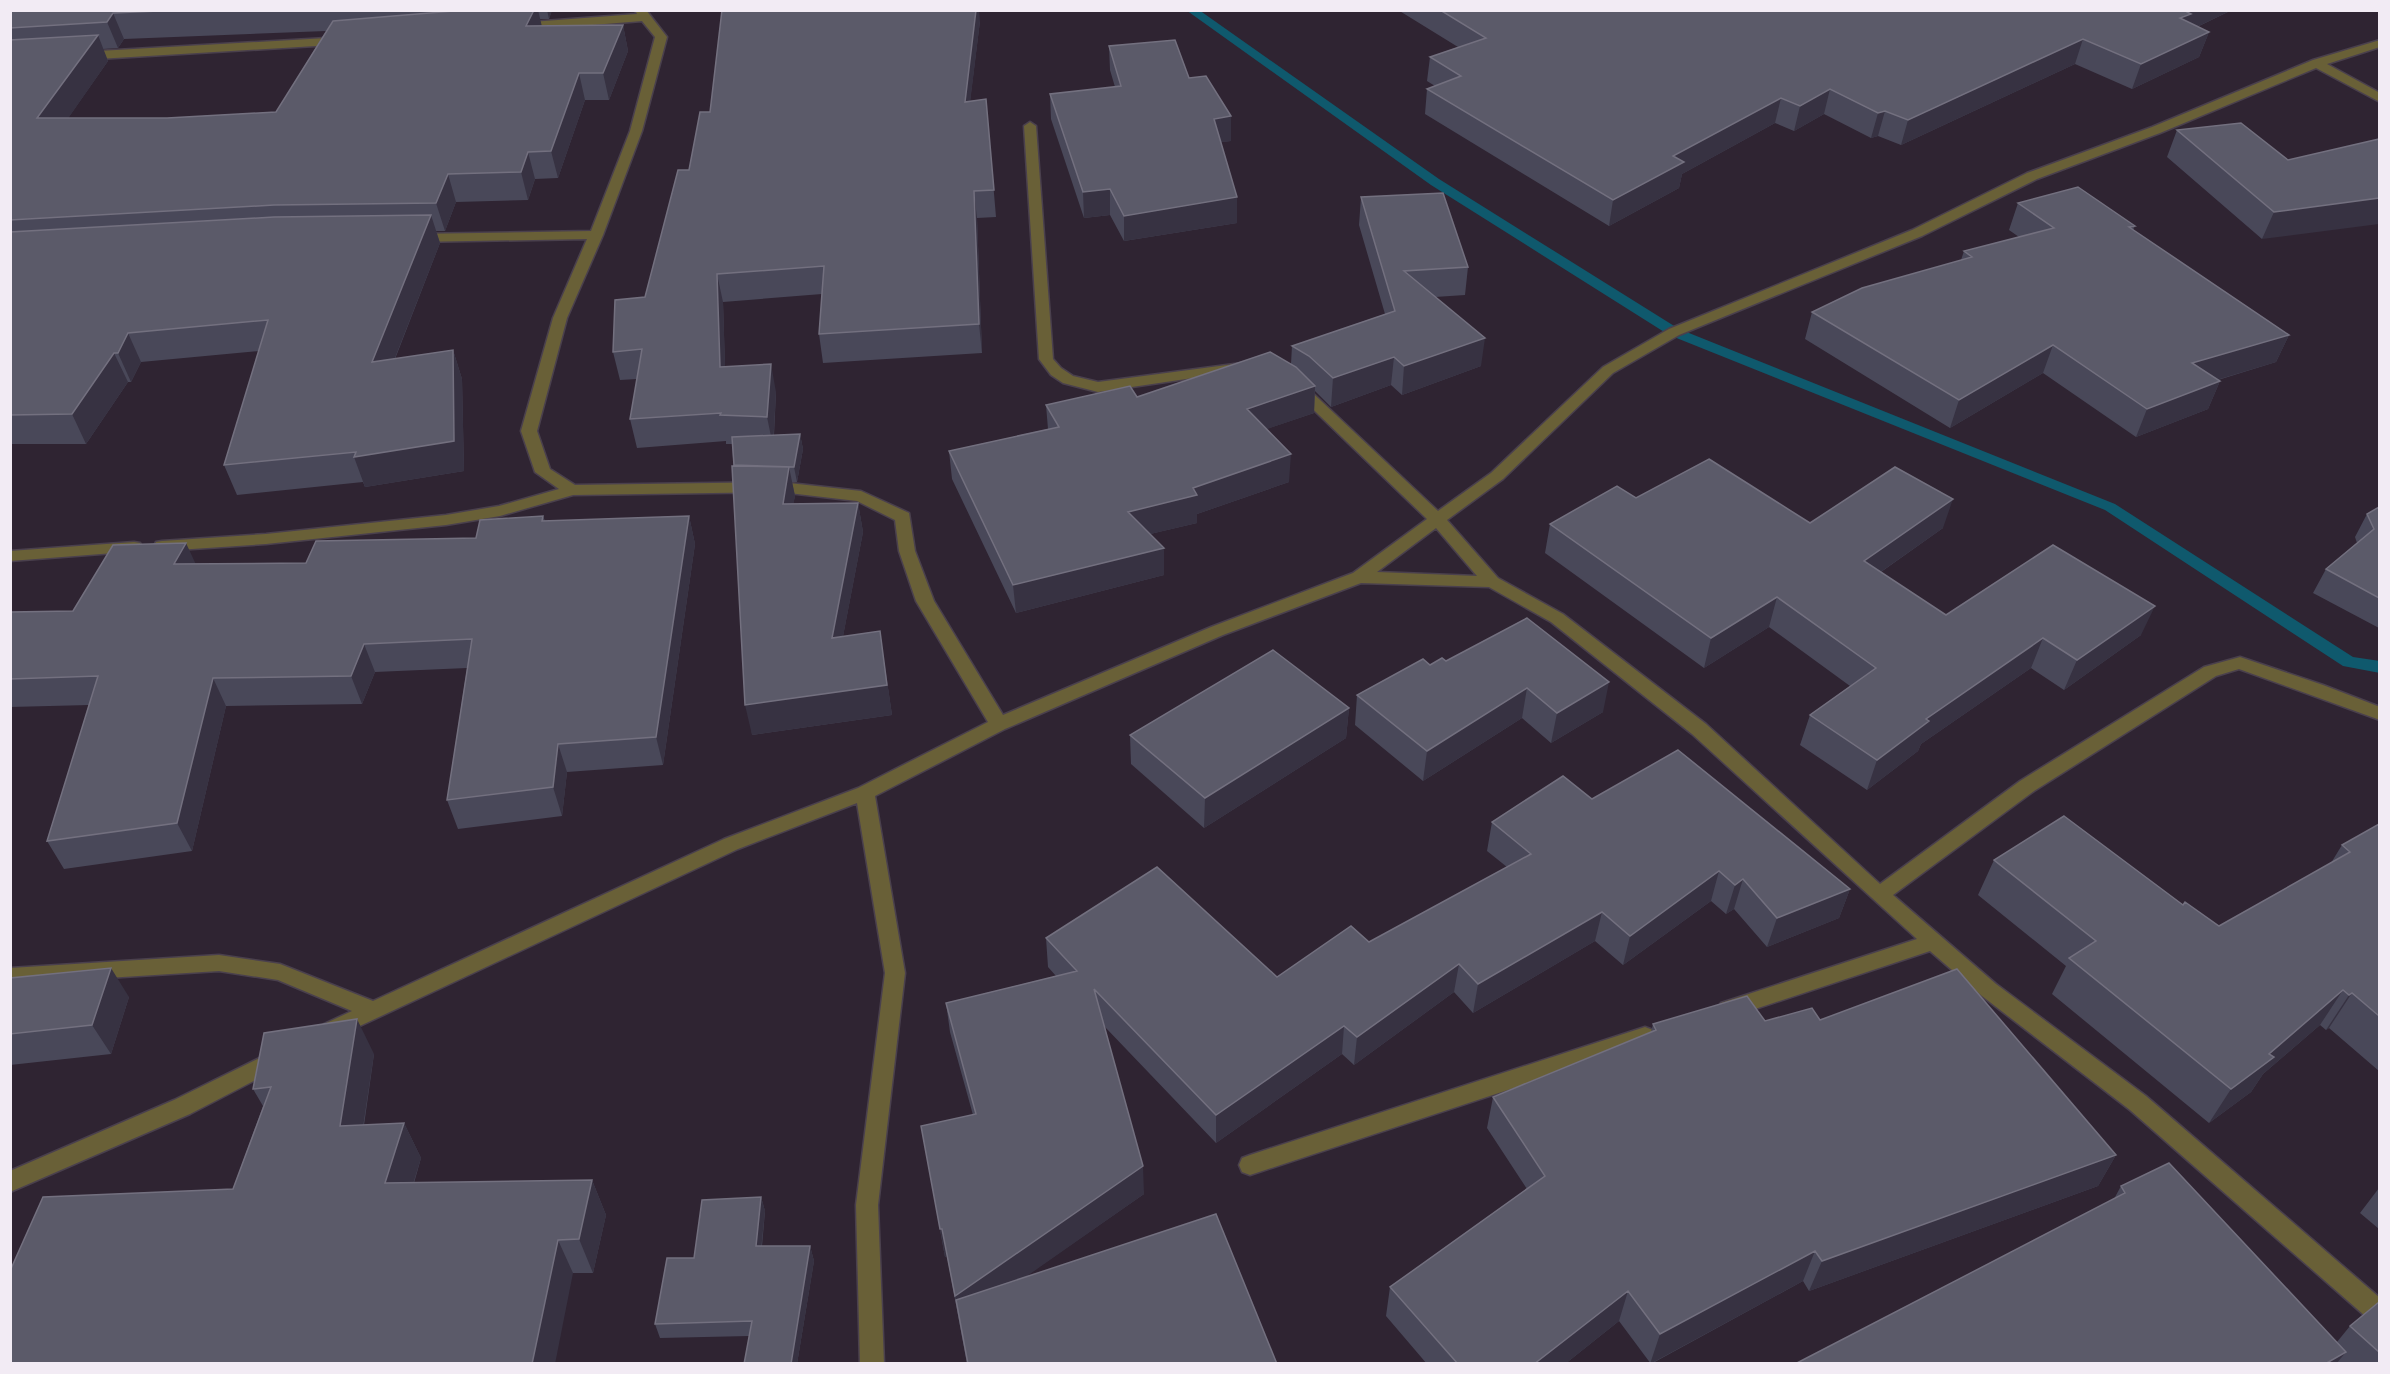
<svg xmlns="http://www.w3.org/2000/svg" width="2390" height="1374" font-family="Montserrat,sans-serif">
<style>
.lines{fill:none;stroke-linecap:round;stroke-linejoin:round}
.stream{fill:#0f596d;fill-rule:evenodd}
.street-casing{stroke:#4a404d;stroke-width:3}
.street{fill:#696037;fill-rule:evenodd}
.wall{fill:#494859;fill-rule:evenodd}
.shaded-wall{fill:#373242}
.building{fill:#5b5a69;stroke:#73707f;stroke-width:1.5}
</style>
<rect width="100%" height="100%" fill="#2f2432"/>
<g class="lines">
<path class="stream" d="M1186,10H1199L1439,179L1679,329L2115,504L2353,657L2380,661V673L2343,666L2105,510L1669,335L1431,185Z"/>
<g class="street-casing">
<path id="street" d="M635,10H646L667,37L642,131L603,235L567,318L537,431L550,469L575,485L780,482L861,491L909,513L915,551L934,601L1003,715L1211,627L1353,573L1427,519L1292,389L1289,386L1292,383H1302L1438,511L1491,473L1603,367L1669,329L1912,230L2027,173L2152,127L2313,60L2380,40V47L2327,64L2380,93V102L2316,68L2160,133L2037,179L1922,236L1679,335L1613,373L1503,479L1447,520L1498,578L1563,614L1706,724L1880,884L2020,781L2204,667L2240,657L2323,685L2380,707V720L2239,669L2216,676L2034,791L1893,895L1996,984L2146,1096L2380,1298V1325L2372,1322L2130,1110L1982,996L1930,951L1728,1018L1721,1015L1717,1009L1721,1003L1917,939L1692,734L1551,622L1489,587L1361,583L1223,635L1005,729L875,796L905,973L878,1205L884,1364H860L856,1205L885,973L857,803L738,849L332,1039L324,1036L321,1030L324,1024L352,1011L278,980L219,971L10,984V968L219,955L280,964L373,1001L724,839L858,788L988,722L916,601L899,551L895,520L857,501L780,492L573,495L500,516L446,525L266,544L162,551L156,550L154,546L156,542L162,541L266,534L446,515L499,506L559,489L535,472L521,431L553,318L587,239L415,242L408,238L415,234L591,231L630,131L655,37L642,21L518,31L512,27L518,23L637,14ZM1436,528L1477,576L1377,572Z
M344,37L348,38V44L81,60L75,56L81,52Z
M1030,122L1036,126L1053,359L1061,368L1073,376L1098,382L1242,363L1249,367L1247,370L1098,392L1063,383L1051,375L1039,359L1024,126Z
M134,542L140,543L142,547L140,551L10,561V551Z
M1645,1027L1653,1030L1656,1036L1653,1042L1250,1175L1242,1172L1239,1165L1242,1158L1250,1155Z
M278,1049L286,1052L289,1058L286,1064L190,1114L10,1192V1171L174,1100Z"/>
</g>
<use href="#street" class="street"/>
</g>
<path class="wall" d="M10,10H552L549,19H540L541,26L623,25L628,51L609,100H585L558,178L535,179L528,200L456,202L445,231H436L440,243L395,359L453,350L462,379L464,471L365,487L363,482L237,495L224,465L259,351L141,362L131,382H128L86,444H10ZM326,31L276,112L167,118H68L108,61L103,49L118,48L124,39Z
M1398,10H2232L2197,27L2209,32L2199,57L2132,89L2075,64L1901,145L1878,136L1871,138L1824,114L1794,131L1775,123L1682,174L1679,188L1609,226L1425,114L1427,89L1435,86L1427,81L1430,57L1458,47Z
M980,21L970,101L986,99L996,217L977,218L982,353L823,363L819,334L822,294L723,302L725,367L776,392L774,435L800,434L803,449L797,482H792L795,496L793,504L858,503L863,532L843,636L884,661L892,715L752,735L732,444H726V441L637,448L630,419L637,379L620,380L613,352L645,297L710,112Z
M1109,46L1189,78L1231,141L1221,142L1237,197V223L1124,241L1110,215L1084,218L1051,119L1050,94L1115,87L1110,70Z
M2177,130L2288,160L2379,139L2262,239L2167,157Z
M1361,197L1468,267L1465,295L1435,297L1481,366L1402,395L1391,385L1331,407L1315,391L1314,413L1266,429L1289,482L1197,514V523L1150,534L1164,548V575L1016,613L952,479L949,451L1048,429L1046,405L1137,397L1291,364L1292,346L1385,314L1359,225Z
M2018,203L2135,226L2133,230L2289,335L2276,362L2218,380L2220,381L2208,409L2136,437L2043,373L1950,428L1805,339L1812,312L1961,260L1964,251L2019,237L2009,230Z
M1636,498L1810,523L1943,528L1881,572L1946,615L2141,635L2064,690L2031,668L1921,744L1918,751L1867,790L1800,745L1810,715L1850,686L1769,627L1704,668L1545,553L1550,524Z
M2379,507V628L2313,593L2326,569L2357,543L2355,537L2367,514Z
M543,516L545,521L689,516L695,544L663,765L567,772L562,816L458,829L447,800L467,668L375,672L362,704L226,706L192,851L64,869L47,841L89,705L10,707V612L73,611L195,564L306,563L476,538Z
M1446,661L1603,712L1551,743L1522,718L1423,781L1355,725L1357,695L1430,665Z
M1349,708L1346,738L1204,828L1131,764L1130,735Z
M1592,799L1850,889L1839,918L1767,947L1734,909L1726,914L1711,901L1623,965L1595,941L1473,1013L1454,992L1354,1065L1342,1054L1216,1143L1105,1027L1144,1194L1026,1276L1277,1364H967L947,1256L945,1257L921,1126L973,1115L950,1032L946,1003L1056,976L1048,967L1046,938L1277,977L1369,942L1507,867L1487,851L1492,822Z
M2379,824V1071L2329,1028L2326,1030L2320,1025L2263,1074L2251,1092L2209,1123L2052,994L2066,966L1978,895L1994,860L2183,905L2219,926L2331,863L2342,845Z
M10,978L129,997L111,1054L10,1065Z
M1820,1020L2116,1155L2098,1186L1809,1291L1803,1281L1651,1364L1619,1321L1565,1364H1427L1386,1316L1390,1287L1527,1189L1487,1128L1493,1097L1651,1032L1653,1024Z
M374,1054L364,1125L404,1123L421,1158L414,1183L592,1180L606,1215L593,1273H573L233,1189L263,1106L253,1089Z
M2121,1186L2337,1342L2350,1326L2379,1302V1364H2339L2114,1199Z
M2379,1188V1229L2360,1213Z
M761,1197L765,1211L762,1246H810L814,1261L797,1364H744L749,1336L660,1338L655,1324L694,1258Z"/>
<path class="shaded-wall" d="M534,10H538L543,31L526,26Z
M547,10H552L549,19Z
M976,10H979L980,21L967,128L965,102Z
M2189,10H2232L2184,33L2180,18Z
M113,13L124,39L118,48L107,22Z
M623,25L628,51L609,100L603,73Z
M2209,32L2199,57L2132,89L2141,64Z
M98,35L108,61L49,146L37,118Z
M2083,39L2075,64L1901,145L1908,120Z
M579,73L585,100L558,178L551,151Z
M1830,89L1824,114L1794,131L1800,106Z
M1781,98L1775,123L1682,174L1679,188L1609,226L1613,200L1673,156Z
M1885,111L1878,136L1871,138L1878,113Z
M1231,116V141L1214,143V119Z
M528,152L535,179L528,200L521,172Z
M448,174L456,202L445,231L436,203Z
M1110,189V215L1084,218L1083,192Z
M974,191L977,218L982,353L979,324Z
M1237,197V223L1124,241V216Z
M2379,198V224L2262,239L2274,212Z
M431,215L440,243L382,391L372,362Z
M717,274L723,302L726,396L720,367Z
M128,333L141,362L131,382L118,353Z
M2289,335L2276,362L2180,391L2192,363Z
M1485,338L1481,366L1402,395L1404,366Z
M2053,345L2043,373L1950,428L1959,400Z
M453,350L462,379L464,471L365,487L354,457Z
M114,353L128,382L86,444L72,414Z
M1394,357L1391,385L1331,407L1333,378Z
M771,364L776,392L773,446L767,417Z
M2220,381L2208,409L2136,437L2147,409Z
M1315,386L1314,413L1247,436V409Z
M800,434L803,449L797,482L794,467Z
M1291,454L1289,482L1197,514V523L1129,539L1128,512L1193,488Z
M789,467L795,496L788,533L783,504Z
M1953,499L1943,528L1855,590L1864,561Z
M858,503L863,532L837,668L832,638Z
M689,516L695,544L663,765L656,737Z
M186,543L199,571L174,564Z
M1164,548V575L1016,613L1013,585Z
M1777,597L1769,627L1704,668L1711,638Z
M2155,606L2141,635L2064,690L2077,660Z
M880,631L892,715L752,735L745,705Z
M2043,638L2031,668L1921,744L1918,751L1867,790L1877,760L1926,719Z
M364,644L375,672L362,704L351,676Z
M213,678L226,706L192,851L177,823Z
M1609,682L1603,712L1551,743L1557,713Z
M1527,688L1522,718L1423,781L1427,751Z
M1349,708L1346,738L1204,828L1205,798Z
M558,744L567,772L562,816L553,787Z
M1719,871L1711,901L1623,965L1630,936Z
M1743,879L1734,909L1726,914L1735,885Z
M1850,889L1839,918L1767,947L1777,918Z
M1602,912L1595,941L1473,1013L1478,984Z
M1459,964L1454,992L1354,1065L1357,1037Z
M111,968L129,997L111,1054L92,1025Z
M2343,990L2320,1025L2263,1074L2251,1092L2209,1123L2231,1089L2269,1054Z
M2352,993L2329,1028L2326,1030L2349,995Z
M357,1019L374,1054L358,1160L340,1126Z
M1344,1026L1342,1054L1216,1143V1115Z
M404,1123L421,1158L403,1217L385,1183Z
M2116,1155L2098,1186L1809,1291L1822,1261Z
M1143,1166L1144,1194L960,1323L956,1300L960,1323L955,1296Z
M592,1180L606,1215L593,1273L579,1239Z
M761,1197L765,1211L760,1260L756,1246Z
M940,1229H942L947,1256L945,1257Z
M558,1240L573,1273L555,1364H532Z
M810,1246L814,1261L797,1364H791Z
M1815,1251L1803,1281L1650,1364L1660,1334Z
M1628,1291L1619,1321L1565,1364H1534Z
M2346,1352L2336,1364H2325Z"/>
<path class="building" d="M10,10H182L113,13L107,22L10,28Z
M466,10H534L526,26L623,25L603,73H579L551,151L528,152L521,172L448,174L436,203L274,205L10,220V40L98,35L37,118H167L276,112L333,21Z
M722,10H976L965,102L986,99L994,190L974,191L979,324L819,334L824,266L717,274L720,367L771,364L767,417L720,415L721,413L630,419L642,349L613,352L615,300L645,297L678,170H689L700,112H710Z
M1440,10H2189L2187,12L2191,14L2180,18L2209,32L2141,64L2083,39L1908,120L1885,111L1878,113L1830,89L1800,106L1781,98L1673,156L1684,162L1613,200L1427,89L1461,76L1430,57L1486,38Z
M1175,40L1189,78L1206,76L1231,116L1214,119L1237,197L1124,216L1110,189L1083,192L1050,94L1121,86L1109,46Z
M2241,123L2288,160L2379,139V198L2274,212L2177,130Z
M2078,187L2135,226L2129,227L2289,335L2192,363L2220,381L2147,409L2053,345L1959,400L1812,312L1862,288L1972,257L1964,251L2054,228L2018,203Z
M1443,193L1468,267L1404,271L1485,338L1404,366L1394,357L1333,378L1309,356L1292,346L1395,311L1361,197Z
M431,215L372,362L453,350L454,441L354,457L356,452L224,465L268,320L128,333L118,353H114L72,414L10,415V232L274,217Z
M1270,352L1296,367L1315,386L1247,409L1291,454L1193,488L1197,495L1128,512L1164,548L1013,585L949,451L1059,427L1046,405L1130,386L1137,397Z
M800,434L794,467L734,465L732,437Z
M1709,459L1810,523L1895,467L1953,499L1864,561L1946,615L2053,545L2155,606L2077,660L2043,638L1926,719L1929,721L1877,760L1810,715L1876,668L1777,597L1711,638L1550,524L1617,486L1636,498Z
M732,466L789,467L783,504L858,503L832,638L880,631L887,685L745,705Z
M2379,507V598L2326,569L2374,529L2367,514Z
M543,516L542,521L689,516L656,737L558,744L553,787L447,800L472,639L364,644L351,676L213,678L177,823L47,841L98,676L10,679V612L73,611L113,545L186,543L174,564L306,563L316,541L476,538L480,520Z
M1527,618L1609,682L1557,713L1527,688L1427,751L1357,695L1423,659L1430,665L1442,658L1446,661Z
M1273,650L1349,708L1205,798L1130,735Z
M1678,750L1850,889L1777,918L1743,879L1735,885L1719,871L1630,936L1602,912L1478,984L1459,964L1357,1037L1344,1026L1216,1115L1094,989L1143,1166L955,1296L942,1229H940L921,1126L976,1114L946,1003L1077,971L1046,938L1157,867L1277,977L1351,926L1369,942L1531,854L1492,822L1563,776L1592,799Z
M2064,816L2183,905L2185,902L2219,926L2350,852L2342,845L2379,824V1016L2352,993L2349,995L2343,990L2269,1054L2274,1057L2231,1089L2069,958L2096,941L1994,860Z
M111,968L92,1025L10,1034V978Z
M1957,969L2116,1155L1822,1261L1815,1251L1660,1334L1628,1291L1534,1364H1458L1390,1287L1545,1176L1493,1097L1656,1030L1653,1024L1747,996L1765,1021L1812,1008L1820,1020Z
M357,1019L340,1126L404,1123L385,1183L592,1180L579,1239L558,1240L532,1364H10V1271L43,1197L233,1189L271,1087L253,1089L264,1033Z
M2169,1163L2346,1352L2325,1364H1795L2125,1193L2121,1186Z
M761,1197L756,1246H810L791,1364H744L752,1321L655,1324L667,1258H694L702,1200Z
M1216,1214L1277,1364H968L956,1300Z
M2379,1302V1352L2350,1326Z"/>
<rect width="2390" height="1374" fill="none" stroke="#f2ebf4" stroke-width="24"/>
</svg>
